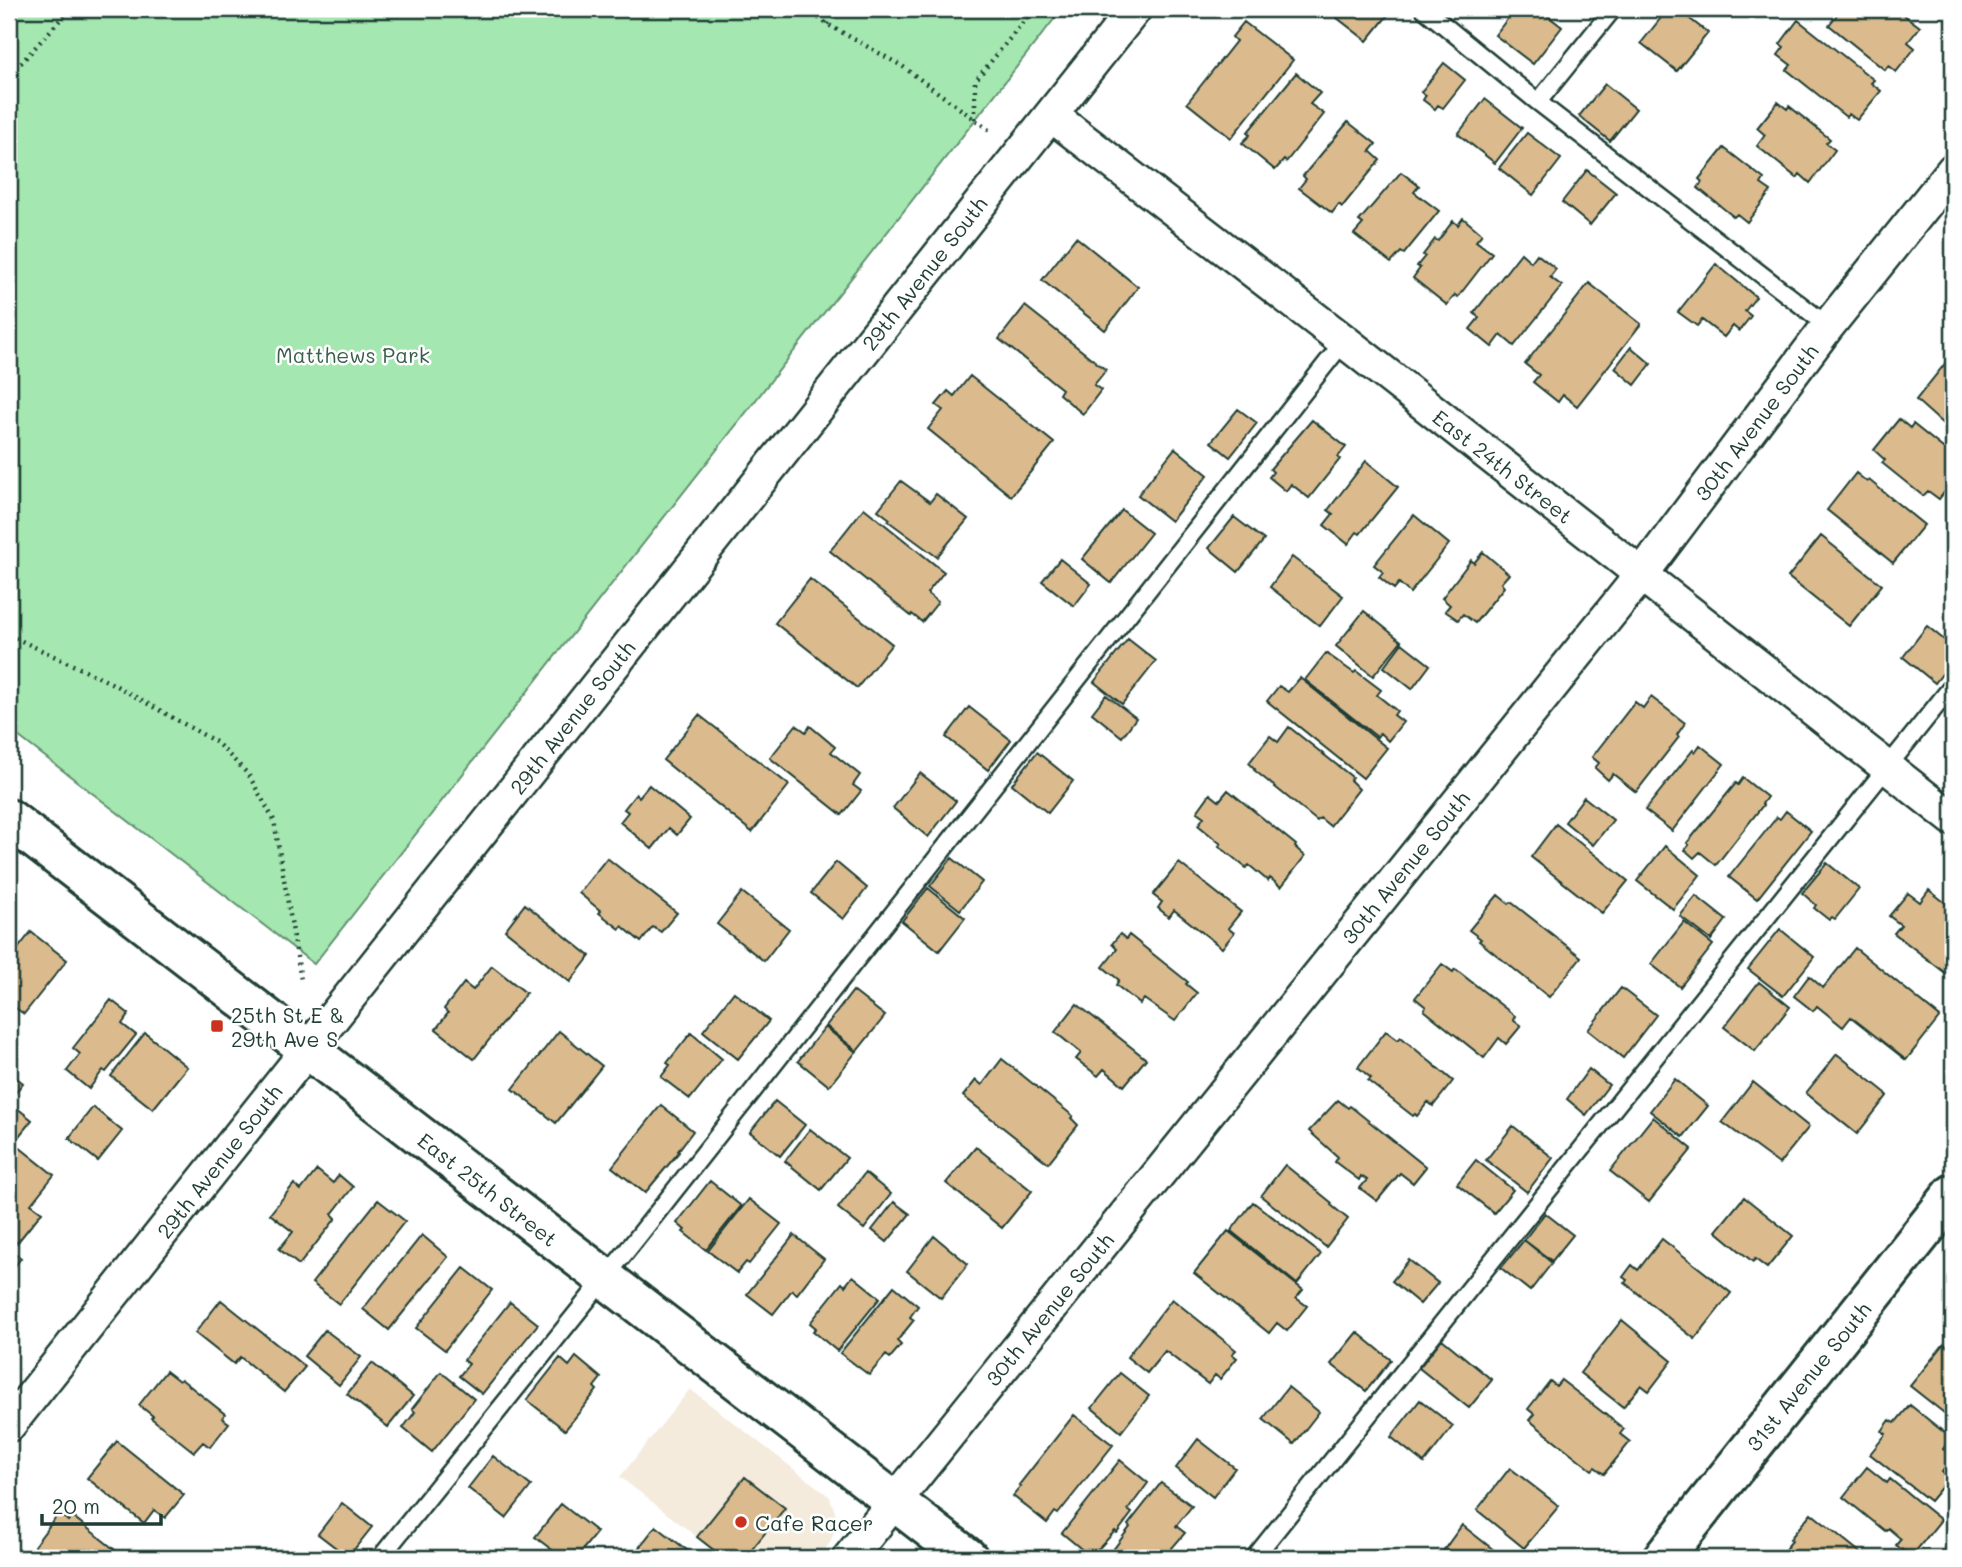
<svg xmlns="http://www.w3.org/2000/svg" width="1962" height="1567" font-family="Mali,sans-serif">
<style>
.built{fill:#f4ebdd}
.green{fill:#a5e7b0;stroke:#629272;stroke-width:2}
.building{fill:#dbbb8e;stroke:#1f3d34;stroke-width:2}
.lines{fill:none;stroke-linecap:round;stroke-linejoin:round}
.service-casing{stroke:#1f3d34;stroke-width:21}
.minor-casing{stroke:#1f3d34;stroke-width:37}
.tertiary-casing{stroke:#1f3d34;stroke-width:44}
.path{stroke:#1f3d34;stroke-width:4.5;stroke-dasharray:2 5;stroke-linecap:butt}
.service{stroke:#fff;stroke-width:16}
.minor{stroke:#fff;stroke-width:32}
.tertiary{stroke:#fff;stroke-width:38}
.poi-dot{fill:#c8321e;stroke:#fff;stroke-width:2.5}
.labels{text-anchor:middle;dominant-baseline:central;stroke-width:5;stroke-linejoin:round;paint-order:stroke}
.street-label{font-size:21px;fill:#1f3d34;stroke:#fff}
.park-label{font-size:21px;fill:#3a5f4d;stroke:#fff}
.poi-label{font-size:21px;fill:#1f3d34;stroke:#fff;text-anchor:start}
</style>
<rect width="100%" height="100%" fill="#fff"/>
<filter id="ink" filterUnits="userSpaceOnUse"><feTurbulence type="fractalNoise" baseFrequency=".0143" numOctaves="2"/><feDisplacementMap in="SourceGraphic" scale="14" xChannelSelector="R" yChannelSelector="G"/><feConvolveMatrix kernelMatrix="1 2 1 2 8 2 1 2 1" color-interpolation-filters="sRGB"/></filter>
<g filter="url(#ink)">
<path class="built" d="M690,1389L830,1497L836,1515L835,1528L830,1543L818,1558H724L620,1477Z"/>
<path class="green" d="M9,9H1062L314,964L9,729Z"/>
<path class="building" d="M1343,9H1391L1392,10L1367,41L1336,17Z
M1515,9H1539L1562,27L1533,64L1495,35Z
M1668,9H1677L1708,33L1677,71L1641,43Z
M1835,9H1896L1920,27L1908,42L1915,48L1896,72L1888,66L1885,70L1829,25L1839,12Z
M1798,20L1874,80L1871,83L1881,91L1857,120L1849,114L1846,117L1787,70L1791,65L1778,55L1784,47L1780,44Z
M1244,22L1293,60L1231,138L1187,103L1236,41L1232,37Z
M1444,63L1465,80L1443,108L1438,105L1435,109L1423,100L1426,95L1421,92Z
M1296,73L1320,93L1310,104L1324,114L1286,162L1284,160L1275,170L1242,143L1250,135L1247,133Z
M1605,84L1636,109L1610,141L1579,116Z
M1485,99L1522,128L1495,163L1458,134Z
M1778,102L1787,109L1789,106L1830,139L1826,143L1835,150L1810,183L1800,174L1797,178L1757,146L1765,135L1757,128Z
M1348,122L1376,144L1370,151L1380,160L1342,207L1339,204L1332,213L1299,188L1306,179L1303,176Z
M1527,133L1561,159L1533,195L1499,168Z
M1724,148L1764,179L1761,184L1771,191L1747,222L1737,214L1734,217L1698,188L1702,182L1699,179Z
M1587,170L1616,193L1590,225L1562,202Z
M1401,172L1419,186L1414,192L1439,211L1404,254L1401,252L1391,263L1354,234L1363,224L1359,221Z
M1463,218L1482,234L1476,241L1492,253L1458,297L1455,295L1447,305L1413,278L1420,268L1417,266L1425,256L1423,255L1435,239L1438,241L1453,221L1458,225Z
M1076,237L1138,287L1105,330L1042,280Z
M1521,253L1531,262L1537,254L1556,269L1550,277L1562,286L1514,346L1501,335L1492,347L1470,329L1479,318L1474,313Z
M1716,264L1756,297L1745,311L1751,316L1739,331L1733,326L1724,337L1702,320L1697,326L1678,312Z
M1589,283L1641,324L1577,406L1563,395L1558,402L1533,382L1539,375L1525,364Z
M1025,306L1106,370L1094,385L1101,390L1083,414L1059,394L1062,389L999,339Z
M1631,347L1651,364L1635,385L1615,368Z
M1948,360L1953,365V433L1916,400Z
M970,376L1054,443L1011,496L928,429L943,410L936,405L948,391L954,396Z
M1238,409L1257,423L1230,457L1211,442Z
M1899,419L1910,428L1913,424L1953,456L1949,464L1953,468V481L1939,499L1928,491L1923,496L1882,463L1885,460L1874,450Z
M1312,420L1346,447L1338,457L1340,459L1309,498L1291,484L1286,491L1269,477L1273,472L1270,469Z
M1175,448L1208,475L1171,521L1138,495Z
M1366,461L1398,487L1360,534L1357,532L1348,544L1324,525L1333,514L1328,510Z
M1856,473L1867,482L1869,480L1924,525L1893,563L1827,510Z
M901,481L930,502L936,494L968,519L937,557L888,521L890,519L878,510Z
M864,508L944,572L927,593L938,602L922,622L912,614L911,616L830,551Z
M1122,510L1151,533L1111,583L1082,559Z
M1414,515L1449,544L1410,593L1399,583L1394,589L1379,577L1383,572L1374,565Z
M1234,517L1264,540L1238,572L1209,548Z
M1821,536L1882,585L1849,626L1788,577Z
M1483,552L1509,574L1501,583L1504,587L1475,623L1463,614L1458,620L1445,611L1450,605L1442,598L1471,560L1474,563Z
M1292,557L1343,596L1320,626L1270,587Z
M1060,559L1091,584L1074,606L1042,581Z
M810,579L892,644L857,688L775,623Z
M1364,611L1401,641L1373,676L1336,646Z
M1927,626L1953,647V660L1935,683L1903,657Z
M1128,639L1156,661L1122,704L1094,682Z
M1402,643L1430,665L1412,689L1384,667Z
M1326,653L1354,673L1356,671L1381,690L1377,695L1397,711L1394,715L1403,722L1388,741L1380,733L1377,737L1305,680Z
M1300,678L1387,748L1363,778L1267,701L1279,686L1288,692Z
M1106,695L1136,718L1122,737L1092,713Z
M1651,697L1685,723L1677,735L1679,737L1636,792L1613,774L1608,780L1595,768L1599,763L1592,757L1635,702L1643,708Z
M969,707L1011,740L988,770L946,737Z
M699,715L789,785L752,832L663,760Z
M796,725L806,732L810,726L835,747L831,752L860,775L853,785L861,791L842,815L770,758Z
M1289,727L1352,777L1350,780L1359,789L1330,826L1320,818L1317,821L1254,770L1255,769L1249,763L1270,736L1278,742Z
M1700,745L1724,764L1672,831L1645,810L1693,750L1695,752Z
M1037,752L1073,781L1048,813L1012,784Z
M920,773L956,801L928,837L893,808Z
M1743,778L1767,797L1762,804L1763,805L1716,865L1700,852L1694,858L1685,850L1689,845L1687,843L1736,783L1738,785Z
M649,785L690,819L677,835L669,828L652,849L620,822L628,812L624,809L636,794L639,797Z
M1228,790L1296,845L1295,847L1305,856L1281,887L1270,878L1268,881L1249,865L1246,868L1219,846L1221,844L1198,825L1204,817L1197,812L1210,794L1219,801Z
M1584,797L1613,820L1593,845L1565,822Z
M1786,811L1811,831L1757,899L1729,877L1777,817L1780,819Z
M1556,824L1628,881L1602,913L1531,857Z
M1665,846L1700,875L1673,909L1637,881Z
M607,858L677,913L661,932L653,927L641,942L622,926L620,929L599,913L601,911L579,893Z
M952,858L982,882L960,910L930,886Z
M836,862L867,888L843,919L811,893Z
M1179,863L1241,912L1228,928L1234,933L1222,948L1174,910L1169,917L1158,908L1162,902L1153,895Z
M1827,863L1859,889L1835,919L1832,917L1829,920L1814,908L1816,905L1802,893Z
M928,888L965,918L939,951L902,921Z
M1929,890L1953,909V979L1894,933L1901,925L1889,916L1908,893L1920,902Z
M742,892L789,929L764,961L717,924Z
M1498,895L1509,904L1511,902L1581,957L1549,997L1479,941L1481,939L1469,930Z
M1696,896L1726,920L1711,940L1680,916Z
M525,904L590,956L570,982L505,930Z
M1684,922L1713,945L1680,987L1651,964Z
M1780,929L1814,957L1783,996L1748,969Z
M31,932L67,960L24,1014L14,1007L9,1014V960Z
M1120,934L1126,939L1129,935L1188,982L1186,984L1197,993L1175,1021L1144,999L1140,1004L1116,985L1119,980L1103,967L1117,949L1112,944Z
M1855,948L1940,1017L1906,1060L1851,1017L1843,1027L1817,1006L1813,1011L1794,996L1809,976L1823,988Z
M1442,964L1453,972L1455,969L1515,1016L1513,1020L1521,1026L1506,1044L1499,1038L1484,1058L1424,1010L1426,1007L1415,998Z
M492,966L526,993L474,1059L436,1029L448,1013L444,1009L464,983L473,990Z
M1759,982L1790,1007L1755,1051L1724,1027Z
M1621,988L1656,1015L1623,1058L1588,1030Z
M853,991L885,1016L857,1051L826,1026Z
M734,992L769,1021L738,1059L703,1031Z
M111,1000L129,1014L122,1024L136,1035L106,1072L103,1070L89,1089L67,1071L80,1054L73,1048Z
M1077,1004L1146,1059L1124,1086L1104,1069L1098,1076L1076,1059L1081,1053L1055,1032Z
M825,1027L856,1052L829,1086L798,1061Z
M559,1031L602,1066L556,1123L513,1089Z
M1386,1031L1398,1040L1401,1037L1453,1081L1433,1106L1428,1102L1417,1116L1415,1114L1413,1116L1368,1081L1371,1078L1358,1067Z
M145,1033L187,1067L153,1109L111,1076Z
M691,1033L722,1059L690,1099L661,1077L670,1065L667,1063Z
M1837,1054L1886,1093L1887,1096L1857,1134L1806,1093Z
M1002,1059L1073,1116L1071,1118L1078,1125L1048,1163L963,1096L976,1080L982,1085Z
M1589,1069L1609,1085L1586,1115L1567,1099Z
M9,1072L23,1083L9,1101Z
M1675,1079L1708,1106L1683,1137L1650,1111Z
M1753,1082L1809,1127L1779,1164L1722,1122Z
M1338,1100L1348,1108L1350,1106L1426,1167L1413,1183L1400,1173L1377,1201L1360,1188L1367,1180L1361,1176L1359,1180L1335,1162L1338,1157L1309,1131Z
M775,1101L805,1125L780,1156L750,1132Z
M12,1104L32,1120L19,1136L9,1128V1109Z
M661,1105L693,1131L678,1151L679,1152L645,1193L612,1167Z
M93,1107L122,1131L98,1161L69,1138Z
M1653,1117L1692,1149L1649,1202L1610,1171Z
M1513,1126L1553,1158L1527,1192L1486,1160Z
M810,1129L847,1158L821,1190L785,1161Z
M9,1139L54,1175L31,1204L42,1212L17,1243L9,1236Z
M976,1147L1032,1191L1002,1228L946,1183Z
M1476,1160L1513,1190L1494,1213L1457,1184Z
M1285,1165L1332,1203L1331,1205L1348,1219L1326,1247L1261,1196Z
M317,1170L333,1183L339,1175L353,1187L332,1214L336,1218L299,1265L279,1249L293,1232L270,1214L294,1184L301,1190Z
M865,1173L891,1194L864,1229L838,1208Z
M710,1181L741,1206L706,1250L683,1232L685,1230L677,1223Z
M1744,1197L1793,1236L1767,1268L1755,1259L1753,1262L1716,1231Z
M749,1199L781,1224L749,1264L746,1262L737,1273L708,1251Z
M378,1200L405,1221L339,1304L312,1283Z
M894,1202L910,1214L887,1242L872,1230Z
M1253,1202L1321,1254L1297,1284L1231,1231Z
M1545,1213L1573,1235L1552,1261L1524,1240Z
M1228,1231L1303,1290L1296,1298L1307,1306L1287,1331L1277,1323L1269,1333L1194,1273Z
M422,1235L448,1257L389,1330L363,1309Z
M794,1235L824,1259L797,1294L792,1290L773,1314L747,1294Z
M934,1236L968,1264L941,1298L907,1271Z
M1662,1239L1731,1293L1695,1339L1625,1283L1627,1280L1623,1277L1632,1265L1638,1270Z
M1524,1240L1552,1263L1530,1291L1501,1268Z
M9,1249L21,1258L9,1274Z
M1409,1260L1438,1283L1420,1304L1392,1281Z
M464,1268L492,1290L445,1350L416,1328Z
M853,1276L880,1298L837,1351L813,1331L816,1328L810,1323L842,1283L845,1286Z
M894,1286L918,1306L910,1317L914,1320L897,1341L901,1345L890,1358L886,1355L869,1375L840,1353Z
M1172,1299L1236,1350L1232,1354L1237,1358L1220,1379L1215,1375L1208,1384L1165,1351L1147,1373L1127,1357Z
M221,1300L305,1367L284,1392L240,1357L234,1364L195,1333Z
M510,1302L538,1324L482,1394L459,1376L469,1364L464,1360Z
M1622,1320L1672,1361L1649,1391L1641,1385L1623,1407L1580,1373Z
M325,1330L361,1357L339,1385L304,1356Z
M1357,1332L1391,1360L1366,1391L1331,1364Z
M1442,1339L1492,1380L1469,1408L1419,1368Z
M1944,1344L1953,1351V1420L1910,1386Z
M576,1357L601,1378L594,1387L597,1390L565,1430L527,1400L560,1358L569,1366Z
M372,1363L413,1396L388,1427L347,1394Z
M166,1371L179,1381L181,1379L225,1414L222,1418L229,1423L210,1447L203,1442L194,1452L151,1418L153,1416L139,1405Z
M441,1372L474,1399L432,1452L403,1428L415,1412L412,1409Z
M1120,1373L1149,1396L1121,1432L1092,1408Z
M1561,1380L1624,1429L1620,1434L1630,1442L1604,1474L1595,1467L1592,1470L1529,1420L1534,1414L1528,1409L1550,1381L1556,1386Z
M1288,1387L1319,1412L1294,1444L1263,1419Z
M1420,1400L1453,1426L1424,1463L1391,1437Z
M1910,1405L1951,1438L1943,1449L1953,1457L1942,1472L1949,1478L1930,1501L1870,1454L1886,1434L1882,1431L1890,1420L1895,1423Z
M1074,1415L1113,1445L1058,1514L1055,1512L1047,1523L1013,1496L1021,1486L1019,1485Z
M1198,1439L1235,1468L1213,1497L1176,1468Z
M117,1441L184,1495L165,1518L154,1510L144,1523L87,1478Z
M493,1456L531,1486L506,1518L468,1488Z
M1120,1460L1148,1483L1128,1510L1132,1513L1117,1533L1115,1531L1091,1557L1062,1533Z
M1867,1467L1887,1483L1890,1479L1941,1520L1911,1557L1896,1545L1901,1539L1888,1528L1885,1531L1843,1497Z
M1510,1468L1559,1506L1524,1548L1477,1510Z
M745,1477L785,1508L745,1558H724L697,1537Z
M1161,1483L1192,1506L1176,1526L1185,1533L1166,1555L1162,1552L1157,1558H1107L1130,1527L1128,1525Z
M342,1503L372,1527L348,1557L318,1534Z
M561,1504L597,1532L576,1558H563L535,1537Z
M59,1513L68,1521L72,1516L124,1557L43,1558L41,1556L43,1553L34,1546Z
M1811,1513L1867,1558H1789L1782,1553L1792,1541L1790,1539Z
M1462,1525L1504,1558H1438Z
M656,1526L697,1558H631Z"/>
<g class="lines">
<g class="service-casing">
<path id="service" d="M1424,9L1538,102L1828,326
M1538,102L1613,9
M380,1558L637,1238L1344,341
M1254,1558L1953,685"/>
</g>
<g class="minor-casing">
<path id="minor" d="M1051,115L1344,341L1953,819
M9,1425L1135,9
M849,1558L1642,574L1828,326L1953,170"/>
</g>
<g class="tertiary-casing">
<path id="tertiary" d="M9,819L968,1558
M1663,1558L1953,1194"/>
</g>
<path class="path" d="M807,9L827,24L902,66L989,130
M827,24L839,9
M9,71L21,63L70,9
M975,119V81L1034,9
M9,635L111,683L216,742L248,774L274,820L301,980"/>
<use href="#service" class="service"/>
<use href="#minor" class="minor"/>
<use href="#tertiary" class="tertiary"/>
</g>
</g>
<g class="poi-dot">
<rect x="210" y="1019" width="14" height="14" rx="3.5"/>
<circle cx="741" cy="1522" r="7"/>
</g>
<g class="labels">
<g class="street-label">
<text transform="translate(924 273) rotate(-52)">29th Avenue South</text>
<text transform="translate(1756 422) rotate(-53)">30th Avenue South</text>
<text transform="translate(1503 466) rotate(38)">East 24th Street</text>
<text transform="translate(572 717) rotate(-52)">29th Avenue South</text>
<text transform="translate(1405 867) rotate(-51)">30th Avenue South</text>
<text transform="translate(219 1161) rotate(-52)">29th Avenue South</text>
<text transform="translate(488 1189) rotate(38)">East 25th Street</text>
<text transform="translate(1049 1309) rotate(-51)">30th Avenue South</text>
<text transform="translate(1808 1376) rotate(-51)">31st Avenue South</text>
</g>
<g class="park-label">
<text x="353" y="354">Matthews Park</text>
</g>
<g class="poi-label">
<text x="231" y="1014">25th St E &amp;<tspan x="231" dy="24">29th Ave S</tspan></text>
<text x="755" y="1522">Cafe Racer</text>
</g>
</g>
<rect width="1962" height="1567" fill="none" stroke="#fff" stroke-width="35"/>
<rect x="18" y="18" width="1927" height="1532" fill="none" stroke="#1f3d34" stroke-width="2.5" filter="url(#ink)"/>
<path d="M42 1514v10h119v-10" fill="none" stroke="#1f3d34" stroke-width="3.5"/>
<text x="52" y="1514" font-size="21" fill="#1f3d34" stroke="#ffffff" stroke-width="5" paint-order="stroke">20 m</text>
</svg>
